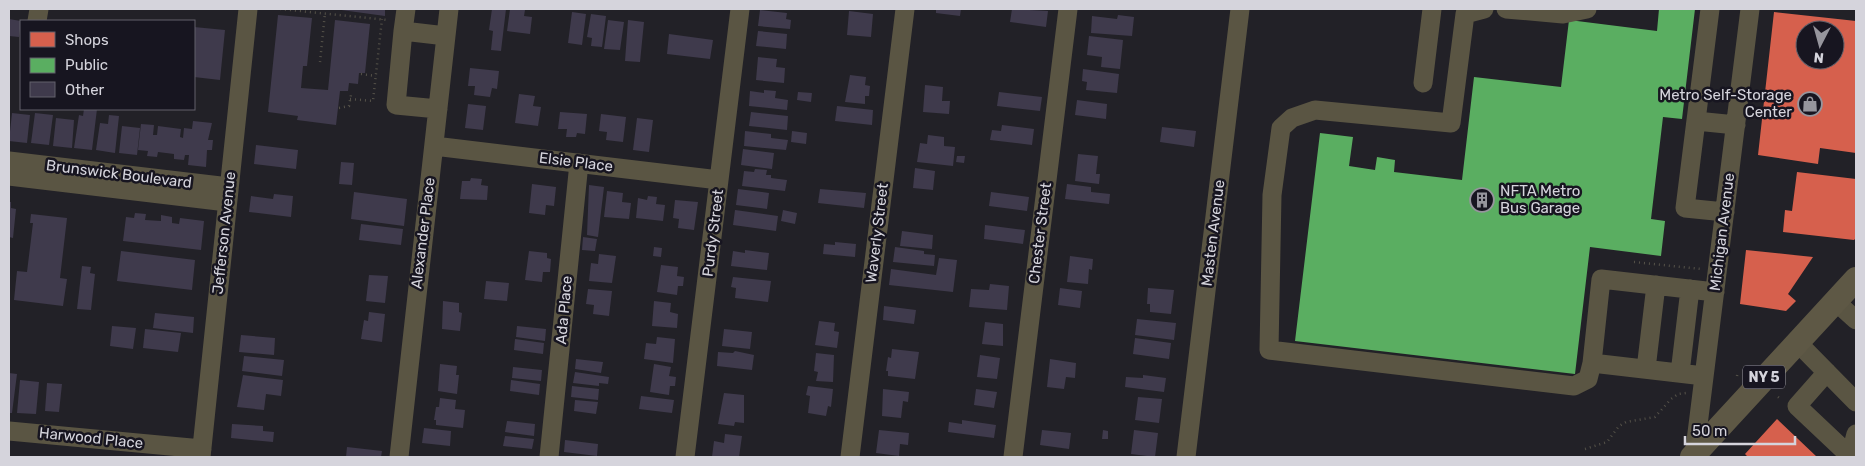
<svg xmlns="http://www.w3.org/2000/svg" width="1865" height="466" font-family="Rubik,sans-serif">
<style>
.shops{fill:#d6604d;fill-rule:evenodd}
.public{fill:#5aae61}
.building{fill:#3f3a4c}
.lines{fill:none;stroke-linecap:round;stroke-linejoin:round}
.path{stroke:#555249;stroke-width:2.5;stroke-dasharray:1 4;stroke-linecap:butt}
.minor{stroke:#5a5543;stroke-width:19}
.major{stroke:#5e5845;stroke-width:24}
.labels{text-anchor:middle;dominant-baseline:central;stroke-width:5;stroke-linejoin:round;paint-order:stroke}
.shield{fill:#171520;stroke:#9c9ba4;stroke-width:1}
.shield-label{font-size:14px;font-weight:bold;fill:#d5d4dc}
.poi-label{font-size:15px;fill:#d5d4dc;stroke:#171520;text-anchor:end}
.street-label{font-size:15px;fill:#d5d4dc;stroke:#171520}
</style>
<rect width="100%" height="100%" fill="#222127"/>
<path class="shops" d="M1774,12L1856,21V153L1820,148L1818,164L1758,155ZM1805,30H1835V60H1805Z
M1797,172L1856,179V238L1854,240L1783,232L1785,210L1792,211Z
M1746,250L1813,257L1788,294L1796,301L1786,311L1740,304Z
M1777,419L1817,457H1748L1745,454Z"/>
<path class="public" d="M1659,9H1695L1682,119L1663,117L1651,219L1665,221L1661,256L1590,247L1575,374L1295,341L1320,133L1353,137L1349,166L1375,170L1377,157L1395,160L1394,172L1462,180L1474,77L1561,87L1569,20L1657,31Z"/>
<path class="building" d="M334,9H385V16Z
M492,9H506L501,51L491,50L493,31L489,30Z
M510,9H522L525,10L524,16L532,17L530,34L507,31Z
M936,9H961L960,16L936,13Z
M1012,9L1048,11L1046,27L1010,22Z
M760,10L787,13L786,19L791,20L790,29L758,26Z
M849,11L873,14L871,37L847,35Z
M572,12L586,14L582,45L568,43Z
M591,14L606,16L602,47L591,46L592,38L587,37Z
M278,15L312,18L307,66H303L301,88L328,90L335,20L370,24L365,73H359L358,84L349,83L348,91H340L336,125L297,120L298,116L268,112Z
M1118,15L1134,17L1132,36L1091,33L1092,16L1117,19Z
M9,19L21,21L19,37L9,36Z
M608,20L624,22L620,50L604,49Z
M628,20L644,22L640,62L625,61Z
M194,27L225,30L220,80L194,77Z
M758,31L787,34L786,49L756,46Z
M669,34L713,40L710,59L667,54Z
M1089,36L1123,40L1120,69L1101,67L1102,57L1087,55Z
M758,57L777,59L776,67L785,68L784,83L756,80Z
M470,68L499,71L497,89L492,88L490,97L474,95L475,86H468Z
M1083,69L1119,74L1117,93L1086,90L1087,82L1082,81Z
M850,75L866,77L865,85L870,86L869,96H865V104L845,102Z
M925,85L943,87L942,101H950L949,114L923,112Z
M764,90L776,91L775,98L788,100L787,110L749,106L750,91L764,93Z
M798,92L812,93L811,102L797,100Z
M999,92L1042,97L1040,111L997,106Z
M519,94L535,96L533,106L541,107L538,126L515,123Z
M1077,100L1107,104L1106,119L1075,115Z
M468,104L486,106L483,130L465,128Z
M837,106L873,110L872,125L835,121Z
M84,109H97L92,150L74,148L79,115L83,116Z
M560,112L587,114L585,134L577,133L576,137H566L567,129H558Z
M751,112L788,116L787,130L749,126Z
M12,113L30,115L27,143L9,141Z
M35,113L53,115L49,145L31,143Z
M601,114L626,117L623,142L606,140L607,132L599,131Z
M109,115L119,116L115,153L96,150L100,123L108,124Z
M56,118L74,120L72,148L53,146Z
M637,118L653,120L649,152L633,150Z
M193,121L212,123L208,140H213L212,150H207L206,167L188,165L189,155H185L184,160L174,159V154L158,152L157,157L147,156L148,151L138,150L141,124L154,125L153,135H157L158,126L181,129L180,137L183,138L184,128L192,129Z
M1002,125L1034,129L1032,145L990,140L992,130L1001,131Z
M122,126L140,128L137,155L119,153Z
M1162,127L1196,131L1194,147L1160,142Z
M745,131L771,134V138L788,140L786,150L744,146Z
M792,131L807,133L806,144L791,142Z
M928,135L944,137V146L955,147L953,166L917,162L920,143L927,144Z
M256,145L298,150L296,169L254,164Z
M743,149L774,153L772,169L741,165Z
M1078,154L1098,156L1096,174H1100L1099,184L1075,181Z
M957,156H965L964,163L956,162Z
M341,162L354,163L352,185L339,184Z
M915,168L935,171L933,190L913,188Z
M755,169L767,170L766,175H771V178L787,180L785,191L742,186L744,171L754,172Z
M471,178L482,179L481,185L488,186L487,200L460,199L462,181H470Z
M532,184L556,187L554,206L546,205L545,215L529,213Z
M1067,184L1091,187V192L1110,194L1109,204L1065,199Z
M589,185L604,187L598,237L587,235Z
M738,189L769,193L767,209L736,205Z
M820,189L866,193L864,208L818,203Z
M607,191L623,193L622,202L631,203L629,219L604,217Z
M354,192L407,199L404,226L351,219Z
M991,192L1029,197L1027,211L989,206Z
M274,194L293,196L291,217L249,212L251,196L273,199Z
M648,196L657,197L656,204L665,205L663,221L636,218L638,198L647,200Z
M675,200L698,202L694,230L678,228L679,219L673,218Z
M9,202H11V208L16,209L13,238L9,237Z
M735,210L778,216L776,231L733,225Z
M783,210L797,213L795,224L781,221Z
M135,213L146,214L145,220L161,221V215L172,217V223L179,224L180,218L204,221L201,250L123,241L126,217L134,218Z
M31,214L67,218L60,278L67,279L63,306L14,300L17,271L27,272L33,223H30Z
M361,224L403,229L401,245L359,240Z
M985,225L1025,230L1023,244L984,239Z
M902,231L933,235L932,249L900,246Z
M583,237L597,239L595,251L582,250Z
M835,242L856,244L855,257L823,254L824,244L835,245Z
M654,247L662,248L661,257L653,256Z
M895,247L924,251V254L935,255L934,266L893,262Z
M745,250L769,253L767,270L731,266L733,251L745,253Z
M121,251L195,260L192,290L117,281Z
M529,251L547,253V258L551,259L550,272H543L542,282L525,280Z
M599,254L616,256L612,283L589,281L591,263L598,264Z
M1070,256L1093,259L1092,270L1089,269L1088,284L1067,282Z
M939,258L957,260L953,292L889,285L891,269L936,275Z
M661,265L678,267L677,276L684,277L683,286H678L677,295L657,292Z
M82,266L91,267L90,273L95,274L91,310L77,309Z
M369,275L388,276L385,303L366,301Z
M733,277L771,281L768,302L735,298L736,288L731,287Z
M486,281L509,283L507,301L484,299Z
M990,284L1009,286L1007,310L969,307L971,289L989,290Z
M1060,288L1082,291L1080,308L1058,305Z
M1148,288L1174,290L1171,314L1150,312V304H1147Z
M588,289L612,291L609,316L593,314L594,305L586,304Z
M443,301L459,303V312L462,313L460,331L442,329Z
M654,301L671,303L670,312L678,314L677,328L652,326Z
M884,306L916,310L914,324L883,320Z
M369,312L385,314L382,342L361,339L364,320L368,321Z
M155,313L194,317L193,333L153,328Z
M1137,319L1176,323L1174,340L1135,335Z
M819,321L835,323L834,331L839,332L837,348L815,345Z
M985,322L1003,324V346L982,344Z
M112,326L136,328L133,349L110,346Z
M517,326L546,329L545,341L516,337Z
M145,329L181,333L178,352L143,348Z
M724,329L752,332L750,349L722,346Z
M241,335L275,338L274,355L239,352Z
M657,337L675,339L673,363L644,359L646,343L656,344Z
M1135,338L1171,343L1169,359L1133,354Z
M515,339L544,343L543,354L514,350Z
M892,349L919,352L915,379L888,376V371H886L888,357L891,358Z
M735,351L754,355L752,370L717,366L718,352L733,353Z
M816,353L834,355L833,382L816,381L818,372L814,371Z
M980,355L1000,358L997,379L977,377Z
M244,356L284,360L282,376L242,371Z
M576,359L603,362L601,373L575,369Z
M1050,359L1076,363L1075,378L1066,377L1064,389L1047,387Z
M440,364L457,366L456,375H459L457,394L438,391Z
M654,364L671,367L669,376L676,377L675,386H670L669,395L650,392Z
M513,367L542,370L541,381L512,378Z
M575,372L609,377L608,384L599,383V386L573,383Z
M9,373L17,374L12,413H9Z
M243,375L283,380L281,396L266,394L264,410L237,407Z
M1143,375L1166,378L1164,392L1125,387L1126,377L1143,378Z
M20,380L39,382L36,414L17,413Z
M511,380L540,384L539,395L510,391Z
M47,383L62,384L59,412L45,411Z
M572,386L599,389L598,400L571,397Z
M808,386L833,389L831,407L828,406L826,416L808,413L810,396L806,395Z
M883,389L909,392L908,402L903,401L901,418L882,416Z
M976,389L997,392L994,408L974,405Z
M724,393L744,395V423L735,422L734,426L718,424Z
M641,396L674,400L672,413L639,409Z
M1138,397L1162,399L1159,423L1135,420Z
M440,398L456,400L455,409L465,410L463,428L436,425V420H434L436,407H439Z
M575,400L598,402L596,414L574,411Z
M962,420L996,425L994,438L948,432L949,422L962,424Z
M507,421L535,424L534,436L505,432Z
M232,424L263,426V431L274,432L273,442L231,438Z
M424,428L451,431L450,446L422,443Z
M879,430L909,433L908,445L900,444L899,456L876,453Z
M1042,430L1071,433L1069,449L1040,445Z
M1103,430L1108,431V439H1102Z
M1134,430L1158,433L1155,457L1131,454Z
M725,434L742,436L739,457H712L714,441L724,443Z
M505,436L534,439L532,449L503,446Z
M565,440L598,444L597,456L564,452Z
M347,447L382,451L381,457H346Z"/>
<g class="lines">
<path class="path" d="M280,9L388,20
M320,62L325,13
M361,74L376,76
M350,99L373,101L382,19
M339,108L349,106L351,95L349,92
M1634,262L1701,269
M1737,376L1738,371
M1778,397L1782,400
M1585,449L1607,442L1619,426L1626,422L1655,417L1671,399L1678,394L1686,393"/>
<path class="minor" d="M406,9L403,31L446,36
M1484,9L1465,14L1451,123L1315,110L1292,118L1281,128L1272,195L1269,350L1574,386L1588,379L1592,363
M1506,9L1563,14L1587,9
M1710,9L1685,208L1725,212
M37,21L39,9
M403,31L396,105L438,109
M1423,83L1432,9
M1696,121L1736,125
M434,146L719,180
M9,161L229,187
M9,176L227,202
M1835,301L1856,320
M1797,342L1856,402
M1646,369L1656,285
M1827,372L1797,406L1850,456
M1680,373L1690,289
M1704,376L1592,363L1601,279L1715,292
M9,431L202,449
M201,457L248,9
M399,457L449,9
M549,457L579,163
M685,457L740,9
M850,457L905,9
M1013,457L1068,9
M1186,457L1240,9
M1694,457L1750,9
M1850,457L1856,434"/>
<path class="major" d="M1692,457L1856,279"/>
</g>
<defs>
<g id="shop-ring" transform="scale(1.25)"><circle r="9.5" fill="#171520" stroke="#96959d" stroke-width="1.5"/><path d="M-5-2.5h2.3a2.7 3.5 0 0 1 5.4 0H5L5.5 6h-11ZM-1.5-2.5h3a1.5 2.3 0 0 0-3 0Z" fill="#96959d"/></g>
<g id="building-ring" transform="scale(1.25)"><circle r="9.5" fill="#171520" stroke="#96959d" stroke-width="1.5"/><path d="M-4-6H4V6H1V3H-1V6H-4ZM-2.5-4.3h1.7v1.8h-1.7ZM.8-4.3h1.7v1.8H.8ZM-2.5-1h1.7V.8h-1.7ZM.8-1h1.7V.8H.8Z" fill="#96959d"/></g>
</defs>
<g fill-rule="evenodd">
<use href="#shop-ring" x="1810" y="104"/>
<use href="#building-ring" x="1482" y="200"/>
</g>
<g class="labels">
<rect class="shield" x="1743" y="365.5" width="42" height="23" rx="4"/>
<g class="shield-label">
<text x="1764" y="377">NY 5</text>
</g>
<g class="poi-label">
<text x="1792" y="95">Metro Self-Storage<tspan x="1792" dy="17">Center</tspan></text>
<text x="1500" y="191" text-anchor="start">NFTA Metro<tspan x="1500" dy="17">Bus Garage</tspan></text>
</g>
<g class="street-label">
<text transform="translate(576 162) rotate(7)">Elsie Place</text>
<text transform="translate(119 174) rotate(7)">Brunswick Boulevard</text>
<text transform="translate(1722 232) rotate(-83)">Michigan Avenue</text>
<text transform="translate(224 233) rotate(-84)">Jefferson Avenue</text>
<text transform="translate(423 233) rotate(-83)">Alexander Place</text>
<text transform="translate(713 233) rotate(-83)">Purdy Street</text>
<text transform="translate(877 233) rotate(-83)">Waverly Street</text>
<text transform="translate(1040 233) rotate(-83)">Chester Street</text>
<text transform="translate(1213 233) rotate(-83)">Masten Avenue</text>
<text transform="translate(564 310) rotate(-85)">Ada Place</text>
<text transform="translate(91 438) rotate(6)">Harwood Place</text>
</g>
</g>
<rect width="1865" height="466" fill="none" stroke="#d5d4dc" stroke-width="20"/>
<rect x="20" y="20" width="175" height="90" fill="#171520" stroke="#63616b"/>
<rect x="30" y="32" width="25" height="15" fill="#d6604d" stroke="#63616b"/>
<text x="65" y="45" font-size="15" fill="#d5d4dc">Shops</text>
<rect x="30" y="58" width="25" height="15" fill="#5aae61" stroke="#63616b"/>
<text x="65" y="70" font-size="15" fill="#d5d4dc">Public</text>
<rect x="30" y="82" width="25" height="15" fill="#3f3a4c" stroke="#63616b"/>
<text x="65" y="95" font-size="15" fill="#d5d4dc">Other</text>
<g transform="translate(1820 45) rotate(186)"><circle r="24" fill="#171520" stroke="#63616b"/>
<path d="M0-4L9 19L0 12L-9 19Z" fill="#96959d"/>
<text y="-8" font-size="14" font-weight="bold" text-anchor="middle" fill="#d5d4dc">N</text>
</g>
<path d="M1685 436v8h110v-8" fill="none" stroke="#d5d4dc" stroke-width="2.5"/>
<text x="1692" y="436" font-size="15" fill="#d5d4dc" stroke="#171520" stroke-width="4" paint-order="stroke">50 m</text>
</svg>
